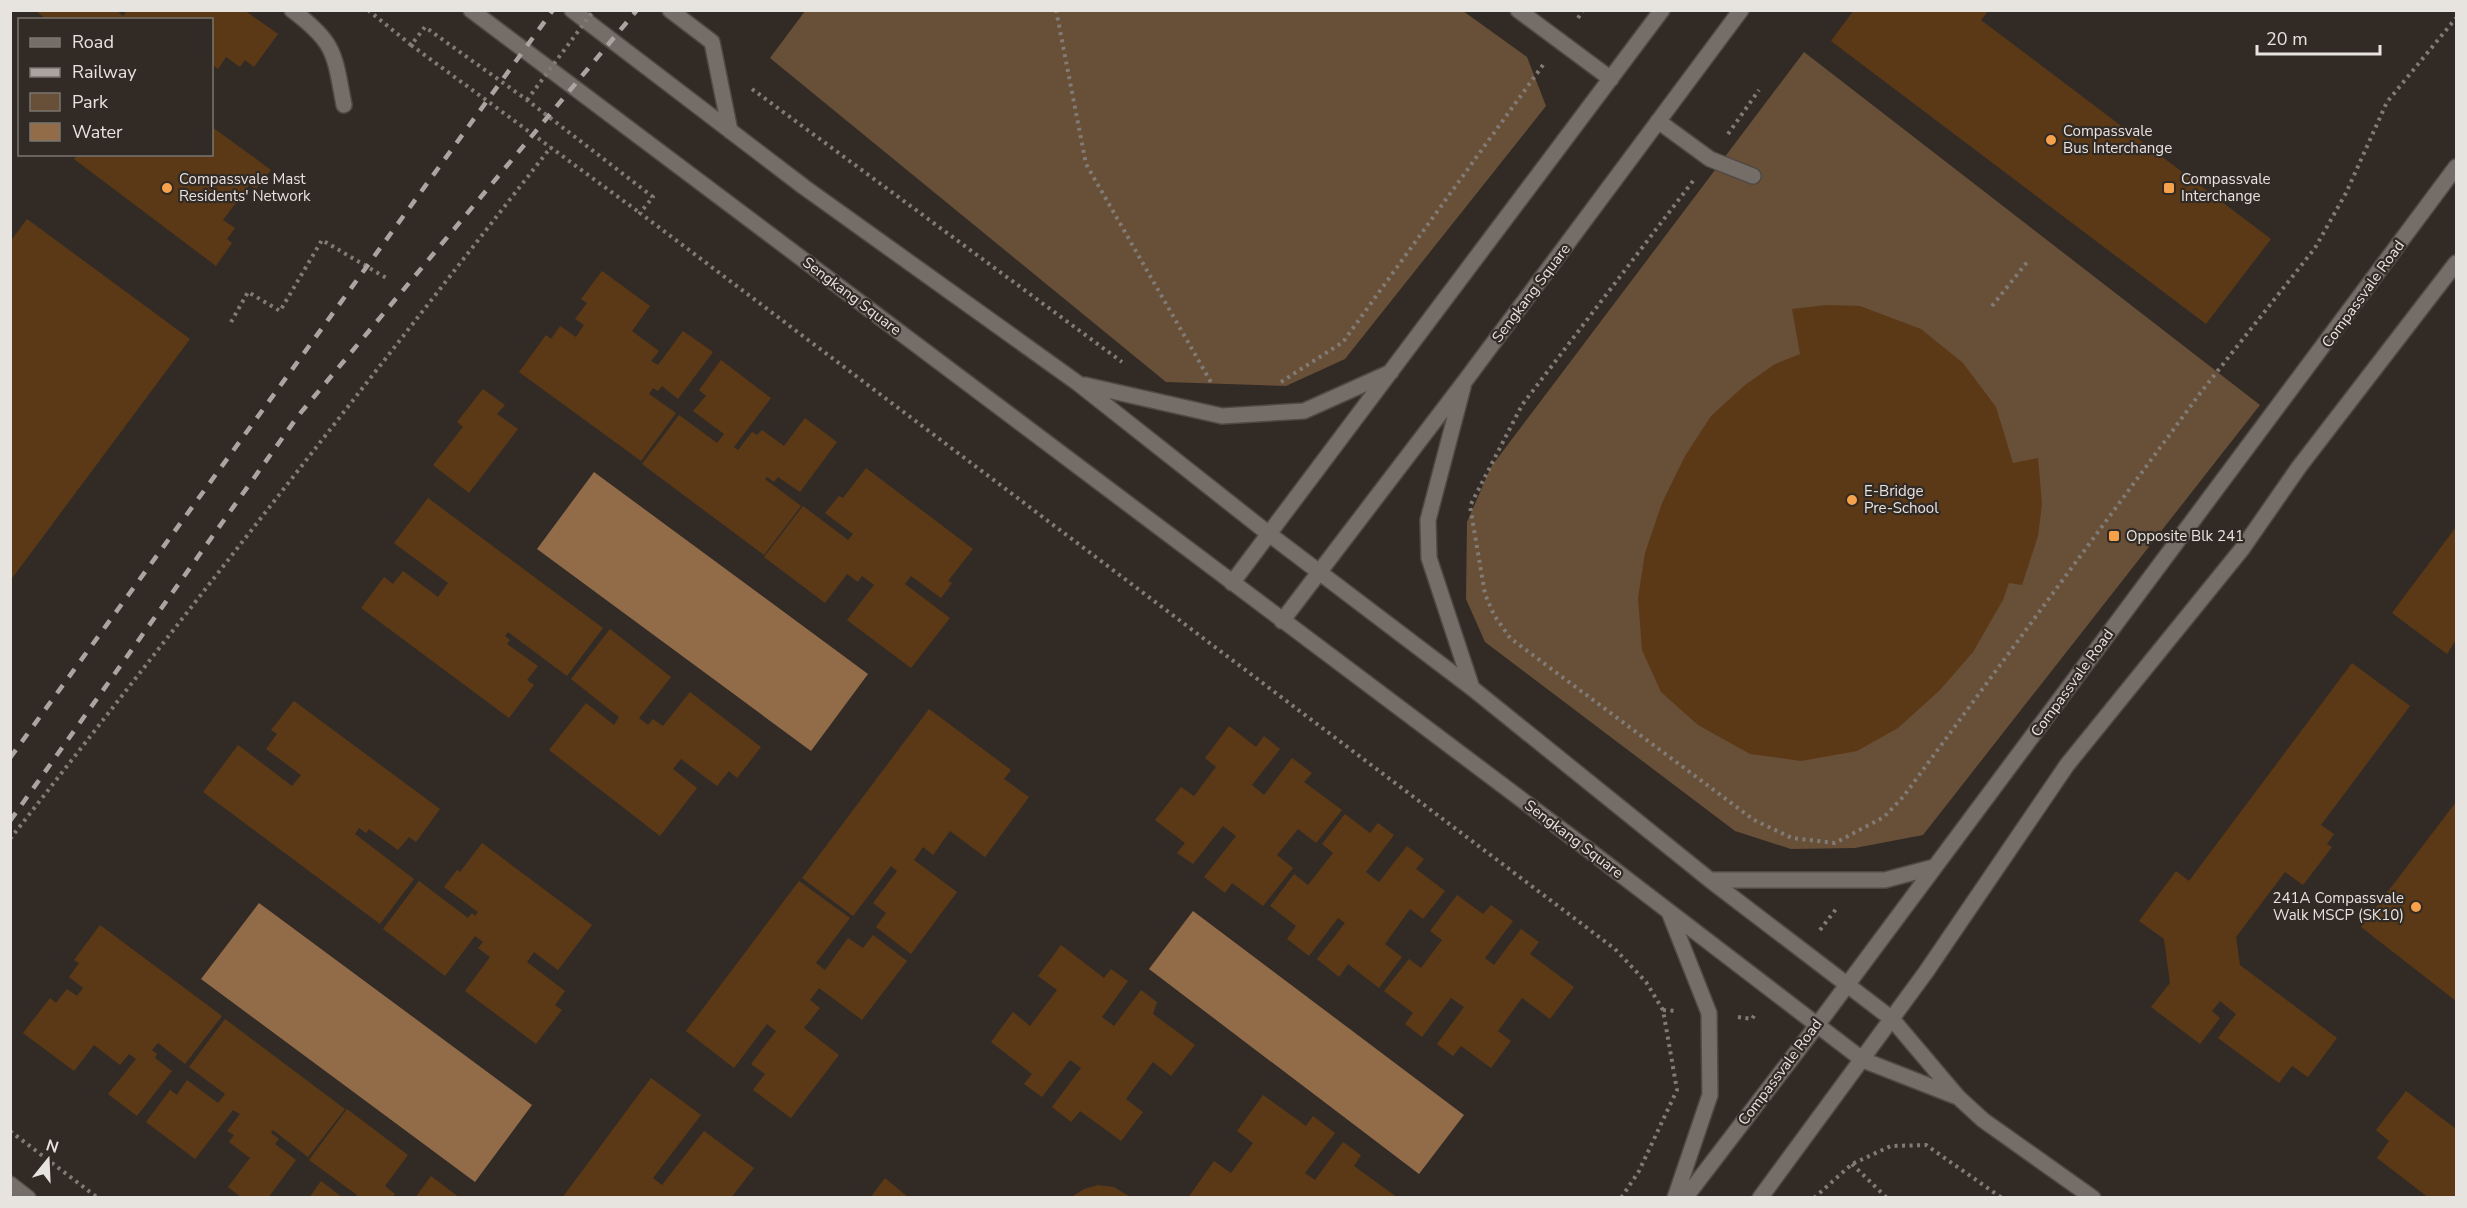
<svg xmlns="http://www.w3.org/2000/svg" width="2467" height="1208" font-family="'Nunito Sans',sans-serif">
<style>
.green{fill:#684f38}
.water{fill:#926b48}
.building{fill:#5c3916}
.lines{fill:none;stroke-linecap:round;stroke-linejoin:round}
.minor-casing{stroke:#4f4944;stroke-width:18}
.path{stroke:#817b76;stroke-width:4;stroke-dasharray:3 4.5;stroke-linecap:butt}
.minor{stroke:#756d67;stroke-width:15}
.rail{stroke:#aaa5a0;stroke-width:4.5;stroke-dasharray:10 10;stroke-linecap:butt}
.path-bridge{stroke:#817b76;stroke-width:4;stroke-dasharray:3 4.5;stroke-linecap:butt}
.poi-dot{fill:#f8a14b;stroke:#322b25;stroke-width:2}
.labels{text-anchor:middle;dominant-baseline:central;stroke-width:4.5;stroke-linejoin:round;paint-order:stroke}
.poi-label{font-size:15px;fill:#e7e3df;stroke:#322b25;text-anchor:start}
.street-label{font-size:15px;fill:#e7e3df;stroke:#322b25}
</style>
<rect width="100%" height="100%" fill="#322b25"/>
<path class="green" d="M805,11H1463L1527,57L1546,106L1345,359L1286,386L1166,382L770,58Z
M1804,52L2260,405L1923,835L1855,848L1791,849L1735,831L1485,642L1466,599L1467,522L1491,467Z"/>
<path class="water" d="M594,472L868,674L811,751L537,549Z
M259,903L532,1105L475,1182L201,979Z
M1193,911L1464,1115L1419,1174L1149,969Z"/>
<path class="building" d="M35,10H116L123,16L127,10H244L278,34L254,67L245,60L240,67L226,57L218,69L212,65V20H47Z
M1854,10H1989L1981,20L2271,239L2206,324L1831,41Z
M212,127L271,170L256,189L249,185L223,220L235,228L227,239L232,243L216,266L74,159L78,154H212Z
M27,219L190,339L10,581V242Z
M602,271L650,306L632,331L659,351L651,361L658,365L683,331L713,352L678,399L662,386L658,391L653,388L649,394L676,413L641,461L519,372L546,335L551,339L560,326L576,337L584,325L575,319L587,303L581,299Z
M1826,305L1860,306L1921,329L1963,363L1996,407L2013,463L2038,458L2042,504L2038,536L2022,585L2009,583L2003,600L1973,652L1940,690L1898,728L1857,751L1801,761L1750,754L1698,725L1661,692L1642,650L1638,598L1645,553L1662,503L1685,456L1711,416L1745,385L1775,364L1800,354L1792,309Z
M721,360L771,398L734,447L738,450L752,432L757,435L762,430L784,446L805,418L837,442L800,492L778,477L774,482L767,477L765,479L801,506L764,555L642,464L679,415L717,443L724,434L693,411L706,396L699,390Z
M483,389L505,405L497,414L518,429L469,493L433,465L463,427L457,422Z
M866,468L973,549L948,581L952,583L941,598L911,576L905,584L950,618L911,668L847,620L874,585L862,576L858,582L847,574L825,603L764,557L803,506L848,540L853,534L825,513L839,496L843,498Z
M428,498L603,628L567,676L508,632L505,636L510,640L507,644L538,666L527,680L534,685L509,718L361,608L384,577L393,584L403,571L438,597L448,583L394,543Z
M2456,527V640L2447,654L2392,613Z
M610,629L671,677L639,718L648,725L653,719L663,726L690,692L761,747L737,778L729,771L717,786L681,759L673,769L697,788L660,836L549,750L586,703L614,725L619,717L571,679Z
M2352,663L2410,706L2321,825L2334,834L2327,844L2332,847L2303,885L2285,872L2236,937L2240,965L2337,1038L2308,1077L2292,1066L2279,1083L2218,1038L2236,1014L2220,1001L2212,1011L2220,1018L2200,1044L2151,1007L2170,983L2164,939L2139,921L2176,871L2189,881Z
M294,701L440,809L416,842L409,837L398,850L369,829L366,833L359,828L355,834L414,879L380,924L203,792L238,745L292,786L301,775L266,749L277,734L271,730Z
M929,709L1011,770L1004,779L1029,797L985,857L950,831L933,855L923,847L914,860L957,892L911,954L876,927L886,913L873,903L897,871L891,866L853,916L802,878Z
M1229,726L1256,747L1264,736L1280,749L1252,785L1264,795L1292,758L1312,773L1304,782L1342,810L1316,843L1298,829L1277,855L1293,868L1263,906L1232,883L1225,893L1204,877L1236,836L1223,826L1193,864L1177,853L1185,843L1155,820L1181,787L1194,796L1216,767L1205,758Z
M2456,802V1001L2361,927Z
M1345,814L1370,833L1378,823L1394,835L1366,872L1379,882L1407,846L1424,859L1416,869L1445,891L1423,919L1410,909L1385,944L1402,957L1379,988L1348,964L1339,977L1317,959L1345,923L1338,918L1309,956L1287,939L1296,926L1270,906L1294,874L1308,885L1333,853L1322,844Z
M482,843L592,925L558,970L534,952L527,962L565,991L555,1005L562,1010L536,1044L465,991L490,957L478,948L483,942L475,936L445,976L383,929L419,881L468,918L472,913L475,916L478,912L444,887L457,870L460,872Z
M799,881L850,918L816,963L825,970L848,938L863,948L873,935L907,961L862,1020L819,988L810,1000L820,1008L804,1028L839,1055L791,1118L753,1090L765,1074L751,1064L776,1031L767,1024L734,1068L686,1031Z
M1457,895L1483,914L1491,905L1513,921L1485,958L1494,965L1521,929L1539,942L1530,954L1574,987L1550,1019L1522,998L1498,1031L1511,1041L1491,1068L1461,1046L1453,1056L1437,1044L1464,1007L1451,998L1422,1037L1405,1024L1413,1013L1384,991L1409,959L1421,968L1442,940L1430,931Z
M100,925L222,1016L185,1064L158,1043L152,1050L157,1054L155,1058L172,1071L137,1116L108,1094L136,1059L129,1054L120,1065L94,1045L74,1071L23,1033L50,998L56,1003L67,989L77,996L83,988L69,977L79,963L74,960Z
M1061,945L1104,978L1111,969L1128,981L1102,1017L1114,1026L1141,990L1157,1002L1153,1014L1195,1045L1171,1076L1153,1062L1126,1099L1143,1112L1121,1141L1080,1111L1071,1122L1052,1107L1081,1068L1070,1060L1042,1097L1024,1084L1032,1074L991,1042L1013,1012L1030,1026L1057,990L1038,976Z
M225,1019L345,1109L308,1157L273,1130L271,1133L279,1139L275,1144L296,1160L268,1198H242L228,1187L250,1158L229,1142L234,1135L227,1131L240,1114L233,1110L195,1159L146,1122L170,1090L177,1095L187,1080L218,1103L225,1094L189,1067Z
M651,1078L701,1115L653,1178L662,1185L704,1131L754,1168L731,1198H562Z
M2406,1091L2456,1129V1198H2429L2377,1158L2389,1141L2376,1130Z
M1263,1095L1306,1126L1313,1116L1335,1133L1305,1173L1315,1180L1343,1142L1361,1155L1354,1166L1398,1198H1188L1214,1161L1231,1173L1253,1143L1237,1131Z
M347,1109L408,1155L385,1186L395,1194L392,1198H355L357,1195L309,1160Z
M431,1176L460,1198H415Z
M885,1178L909,1198H870Z
M321,1181L343,1198H309Z
M1098,1185L1114,1187L1132,1198H1070L1084,1189Z"/>
<g class="lines">
<g class="minor-casing">
<path id="minor" d="M292,10C336,43 334,53 344,105
M471,10L1590,851L1863,1060L1955,1096
M572,10L804,187L1079,384L1269,534L1472,688L1710,880L1892,1019L1958,1097L1983,1120L2093,1198
M670,10L712,42L730,131
M1518,10L1611,79
M1658,121L1710,159L1753,176
M1085,385L1222,416L1304,411L1391,372
M1463,387L1428,520L1429,558L1472,688
M1232,583L1662,10
M1282,621L1465,381L1741,10
M1710,880H1885L1934,867
M1669,912L1709,1013L1710,1095L1675,1198
M10,1184L28,1198
M1685,1198L1818,1024L2456,167
M1760,1198L1926,972L2067,765L2242,549L2299,467L2456,263"/>
</g>
<path class="path" d="M368,10L411,45L425,27L527,100L653,197L640,213L1615,949L1646,982L1663,1010L1677,1090L1639,1171L1621,1198
M1056,10L1086,164L1212,384
M1578,18L1583,10
M411,45L640,213
M752,89L1122,362
M1728,134L1759,90
M1693,181L1522,405L1470,506L1485,594L1494,615L1510,638L1754,820L1792,838L1835,843L1884,817L1903,797L2201,392L2315,248L2346,193L2387,102L2456,18
M1992,306L2028,261
M231,322L248,292L280,311L322,240L388,279
M1281,382L1343,342L1543,65
M10,839L551,147
M1820,930L1836,909
M1663,1010L1677,1011
M1738,1017L1752,1019L1755,1014
M10,1131L98,1198
M1852,1164L1887,1198
M1814,1198L1852,1164L1891,1146L1926,1145L2002,1198"/>
<use href="#minor" class="minor"/>
<path class="rail" d="M10,758L553,10
M10,821L298,416L637,10"/>
<path class="path-bridge" d="M527,100L594,10"/>
</g>
<g class="poi-dot">
<circle cx="2051" cy="140" r="6"/>
<circle cx="167" cy="188" r="6"/>
<rect x="2163" y="182" width="12" height="12" rx="3"/>
<circle cx="1852" cy="500" r="6"/>
<rect x="2108" y="530" width="12" height="12" rx="3"/>
<circle cx="2416" cy="907" r="6"/>
</g>
<g class="labels">
<g class="poi-label">
<text x="2063" y="131">Compassvale<tspan x="2063" dy="17">Bus Interchange</tspan></text>
<text x="179" y="179">Compassvale Mast<tspan x="179" dy="17">Residents' Network</tspan></text>
<text x="2181" y="179">Compassvale<tspan x="2181" dy="17">Interchange</tspan></text>
<text x="1864" y="491">E-Bridge<tspan x="1864" dy="17">Pre-School</tspan></text>
<text x="2126" y="536">Opposite Blk 241</text>
<text x="2404" y="898" text-anchor="end">241A Compassvale<tspan x="2404" dy="17">Walk MSCP (SK10)</tspan></text>
</g>
<g class="street-label">
<text transform="translate(1531 293) rotate(-53)">Sengkang Square</text>
<text transform="translate(2363 294) rotate(-54)">Compassvale Road</text>
<text transform="translate(852 296) rotate(37)">Sengkang Square</text>
<text transform="translate(2072 683) rotate(-54)">Compassvale Road</text>
<text transform="translate(1574 839) rotate(37)">Sengkang Square</text>
<text transform="translate(1780 1072) rotate(-53)">Compassvale Road</text>
</g>
</g>
<rect width="2467" height="1208" fill="none" stroke="#e7e3df" stroke-width="24"/>
<rect x="18" y="18" width="195" height="138" fill="#322b25" stroke="#7a756f" stroke-width="1.5"/>
<rect x="30" y="38" width="30" height="9" fill="#756d67" stroke="#7a756f" stroke-width="1.5"/>
<text x="72" y="48" font-size="18" fill="#e7e3df">Road</text>
<rect x="30" y="68" width="30" height="9" fill="#aaa5a0" stroke="#7a756f" stroke-width="1.5"/>
<text x="72" y="78" font-size="18" fill="#e7e3df">Railway</text>
<rect x="30" y="93" width="30" height="18" fill="#684f38" stroke="#7a756f" stroke-width="1.5"/>
<text x="72" y="108" font-size="18" fill="#e7e3df">Park</text>
<rect x="30" y="123" width="30" height="18" fill="#926b48" stroke="#7a756f" stroke-width="1.5"/>
<text x="72" y="138" font-size="18" fill="#e7e3df">Water</text>
<g transform="translate(48 1160) rotate(18)" stroke="#322b25" stroke-width="4.5" paint-order="stroke">
<path d="M0-4.5L10 22L0 15L-10 22Z" fill="#e7e3df"/>
<text y="-9" font-size="16" font-weight="bold" text-anchor="middle" fill="#e7e3df">N</text>
</g>
<path d="M2257 45v9h123v-9" fill="none" stroke="#e7e3df" stroke-width="3"/>
<text x="2266" y="45" font-size="18" fill="#e7e3df" stroke="#322b25" stroke-width="4.5" paint-order="stroke">20 m</text>
</svg>
